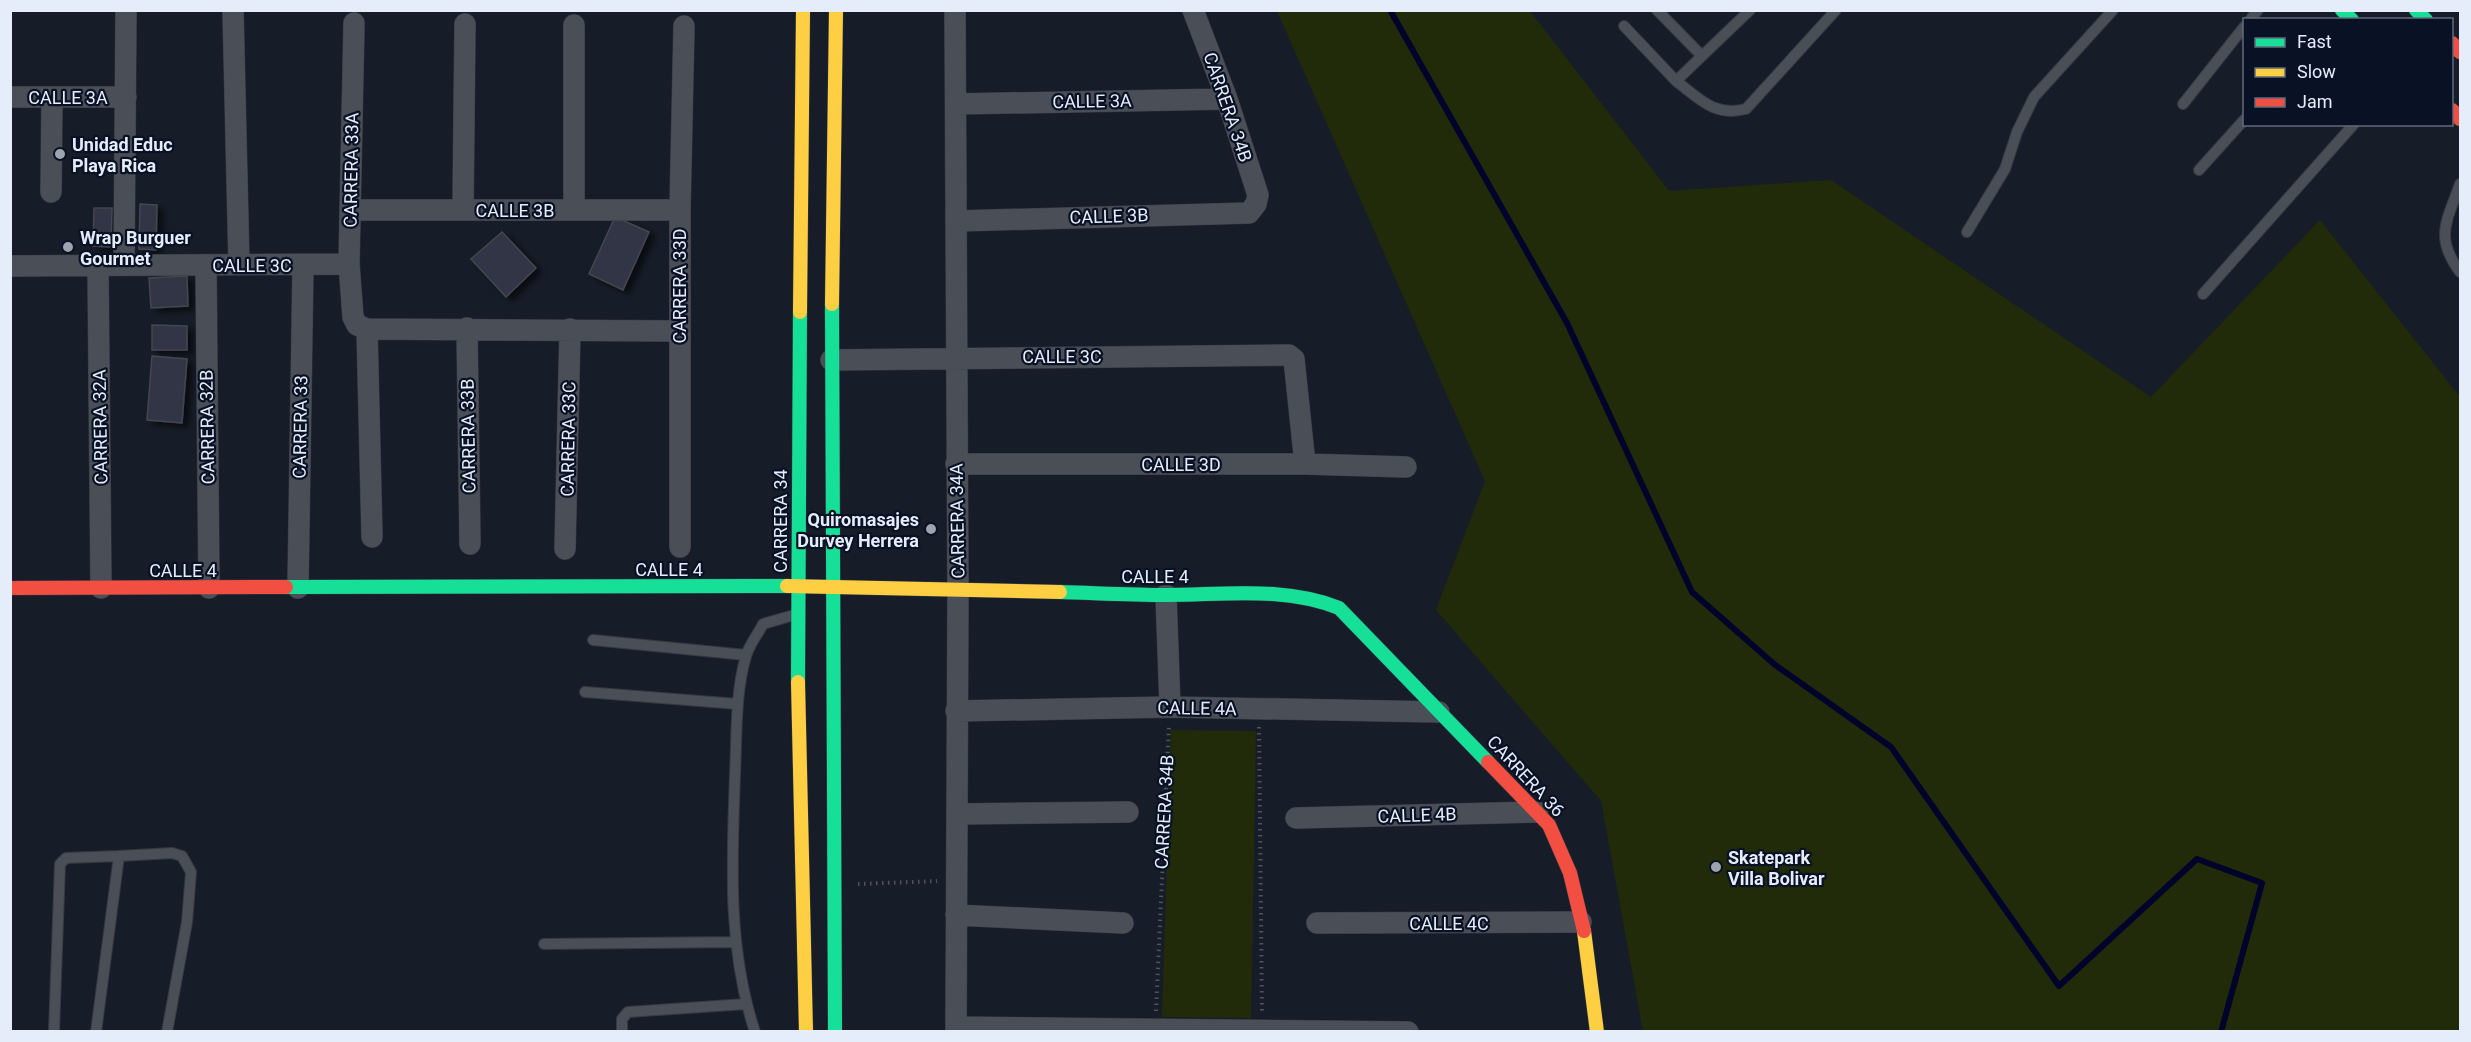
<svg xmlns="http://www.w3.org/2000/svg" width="2471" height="1042" font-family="Roboto,sans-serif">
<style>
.green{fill:#212b09}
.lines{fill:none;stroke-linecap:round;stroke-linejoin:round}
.stream{stroke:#02032b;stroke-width:6}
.building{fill:#323444;stroke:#444650;stroke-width:1.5;filter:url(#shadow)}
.lane-casing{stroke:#363942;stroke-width:12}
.street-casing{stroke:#363942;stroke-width:22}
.fast-casing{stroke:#363942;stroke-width:15}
.slow-casing{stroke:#363942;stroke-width:15}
.jam-casing{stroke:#363942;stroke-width:15}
.path{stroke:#4f535b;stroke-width:4;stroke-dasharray:1.5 4.5;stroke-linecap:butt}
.lane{stroke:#4a4e57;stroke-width:10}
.street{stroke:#4a4e57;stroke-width:21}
.fast{stroke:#16e098;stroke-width:14}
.slow{stroke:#ffcf43;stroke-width:14}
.jam{stroke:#f24e42;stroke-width:14}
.poi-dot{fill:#9da4b0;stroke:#091124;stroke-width:2}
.labels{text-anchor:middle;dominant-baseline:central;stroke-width:4.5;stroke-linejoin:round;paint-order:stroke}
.street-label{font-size:18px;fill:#e5ecfa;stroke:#091124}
.poi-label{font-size:18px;font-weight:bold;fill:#e5ecfa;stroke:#091124;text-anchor:start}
</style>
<defs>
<filter id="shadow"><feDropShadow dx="6" dy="4" stdDeviation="3" flood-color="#0009"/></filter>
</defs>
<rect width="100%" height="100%" fill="#171d28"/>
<path class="green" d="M1277,11H1530L1669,191L1831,180L2151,397L2320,220L2460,397V1031H1643L1601,801L1436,610L1485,481Z
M1171,730L1256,731L1251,1018L1162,1017Z"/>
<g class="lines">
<path class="stream" d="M1390,10L1567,323L1692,592L1774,664L1891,747L2059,986L2197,859L2262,883L2221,1032"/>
</g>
<path class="building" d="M140,204L157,205L156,250L139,249Z
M94,208H112L111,247L93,246Z
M615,217L649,232L623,290L589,274Z
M502,232L536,268L506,297L471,259Z
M187,276L188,306L151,308L149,278Z
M152,325L187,326V350H152Z
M152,356L187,359L182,423L147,420Z"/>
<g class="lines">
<g class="lane-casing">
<path id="lane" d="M1657,10L1702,56L1750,10
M2250,20L2258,10
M1624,26L1676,81
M1702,56L1676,81C1700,99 1714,117 1746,109L1836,10
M2183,104L2244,27
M2199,170L2244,120
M2460,184C2447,221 2434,237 2460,272
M1967,232L2005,169L2017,132L2034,97L2113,10
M2203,294L2354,124
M593,640L746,655
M585,692L738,704
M544,944L734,942
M54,1032L60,864L66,858L119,856
M96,1032L119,856L172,853L182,856L191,872L187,922L167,1032
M622,1032V1019L628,1012L746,1004
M755,1032C727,947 732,862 735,774C737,735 735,694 746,656C749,645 758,634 763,624L794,615"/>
</g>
<g class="street-casing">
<path id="street" d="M233,10L239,265
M955,10L958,591L956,1032
M354,23L349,264L353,317L357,325L367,329L679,331
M10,97H126
M956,104L1227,99
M51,192L52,97
M350,210H680
M463,210L465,24
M574,210V25
M957,221L1249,213L1256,204L1258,195L1227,99L1193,10
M124,265L126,10
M206,265L209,588
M10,266L349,264
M98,266L101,588
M467,328L470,544
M367,329L372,537
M831,360L1289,355L1294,359L1305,464
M956,464H1305L1406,467
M680,547V210L684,26
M565,549L570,329
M298,588L303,265
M1166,595L1170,707
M956,711L1170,707L1439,712
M957,814L1128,812
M1296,818L1537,812
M956,915L1123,923
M1317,923L1581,922
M956,1027L1408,1032"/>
</g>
<g class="fast-casing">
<path id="fast" d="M2342,10L2352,20
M2416,10L2426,20
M832,304L835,1032
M286,587L787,586
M1060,592C1095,593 1131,595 1166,595C1224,595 1284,586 1339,608L1488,762
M798,682L800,312"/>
</g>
<g class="slow-casing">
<path id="slow" d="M832,304L836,10
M800,312L803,10
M787,586L1060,592
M798,682L806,1032
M1584,931L1597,1032"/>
</g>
<g class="jam-casing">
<path id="jam" d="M2452,43L2460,52
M2452,110L2460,119
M10,588L286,587
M1488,762L1549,825L1570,873L1584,931"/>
</g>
<path class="path" d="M1259,727L1262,1011
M858,884L937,881
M1156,1011L1169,724"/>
<use href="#lane" class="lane"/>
<use href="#street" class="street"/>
<use href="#fast" class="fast"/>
<use href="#slow" class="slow"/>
<use href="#jam" class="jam"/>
</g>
<g class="poi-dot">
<circle cx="60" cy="154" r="6"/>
<circle cx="68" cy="247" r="6"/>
<circle cx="931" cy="529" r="6"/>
<circle cx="1716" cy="867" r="6"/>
</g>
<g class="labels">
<g class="street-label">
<text x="68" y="97">CALLE 3A</text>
<text transform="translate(1092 101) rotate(-1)">CALLE 3A</text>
<text transform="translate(1228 107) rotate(71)">CARRERA 34B</text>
<text transform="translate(351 170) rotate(-89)">CARRERA 33A</text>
<text x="515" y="210">CALLE 3B</text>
<text transform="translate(1109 216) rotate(-2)">CALLE 3B</text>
<text x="252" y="265">CALLE 3C</text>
<text transform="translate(679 286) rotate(-90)">CARRERA 33D</text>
<text x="1062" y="356">CALLE 3C</text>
<text transform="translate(100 427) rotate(-91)">CARRERA 32A</text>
<text transform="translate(207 427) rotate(-91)">CARRERA 32B</text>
<text transform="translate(300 427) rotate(-89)">CARRERA 33</text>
<text transform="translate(468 436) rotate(-91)">CARRERA 33B</text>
<text transform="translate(568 439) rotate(-89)">CARRERA 33C</text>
<text x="1181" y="464">CALLE 3D</text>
<text transform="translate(780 521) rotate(-90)">CARRERA 34</text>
<text transform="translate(957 521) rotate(-91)">CARRERA 34A</text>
<text x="669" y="569">CALLE 4</text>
<text x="183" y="570">CALLE 4</text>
<text x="1155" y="576">CALLE 4</text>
<text transform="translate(1197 708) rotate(1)">CALLE 4A</text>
<text transform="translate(1526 776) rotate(47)">CARRERA 36</text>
<text transform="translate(1164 812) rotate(-87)">CARRERA 34B</text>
<text transform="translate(1417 815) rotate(-2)">CALLE 4B</text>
<text x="1449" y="923">CALLE 4C</text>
</g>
<g class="poi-label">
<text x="72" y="144">Unidad Educ<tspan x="72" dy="21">Playa Rica</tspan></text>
<text x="80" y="237">Wrap Burguer<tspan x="80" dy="21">Gourmet</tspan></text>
<text x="919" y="519" text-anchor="end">Quiromasajes<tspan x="919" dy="21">Durvey Herrera</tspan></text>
<text x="1728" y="857">Skatepark<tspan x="1728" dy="21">Villa Bolivar</tspan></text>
</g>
</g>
<rect width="2471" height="1042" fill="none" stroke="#e5ecfa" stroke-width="24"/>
<rect x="2243" y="18" width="210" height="108" fill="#091124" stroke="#61697a" stroke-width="1.5"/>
<rect x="2255" y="38" width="30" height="9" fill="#16e098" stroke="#61697a" stroke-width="1.5"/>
<text x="2297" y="48" font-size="18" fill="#e5ecfa">Fast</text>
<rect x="2255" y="68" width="30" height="9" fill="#ffcf43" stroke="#61697a" stroke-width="1.5"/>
<text x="2297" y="78" font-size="18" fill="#e5ecfa">Slow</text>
<rect x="2255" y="98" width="30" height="9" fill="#f24e42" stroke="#61697a" stroke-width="1.5"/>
<text x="2297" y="108" font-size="18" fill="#e5ecfa">Jam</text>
</svg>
